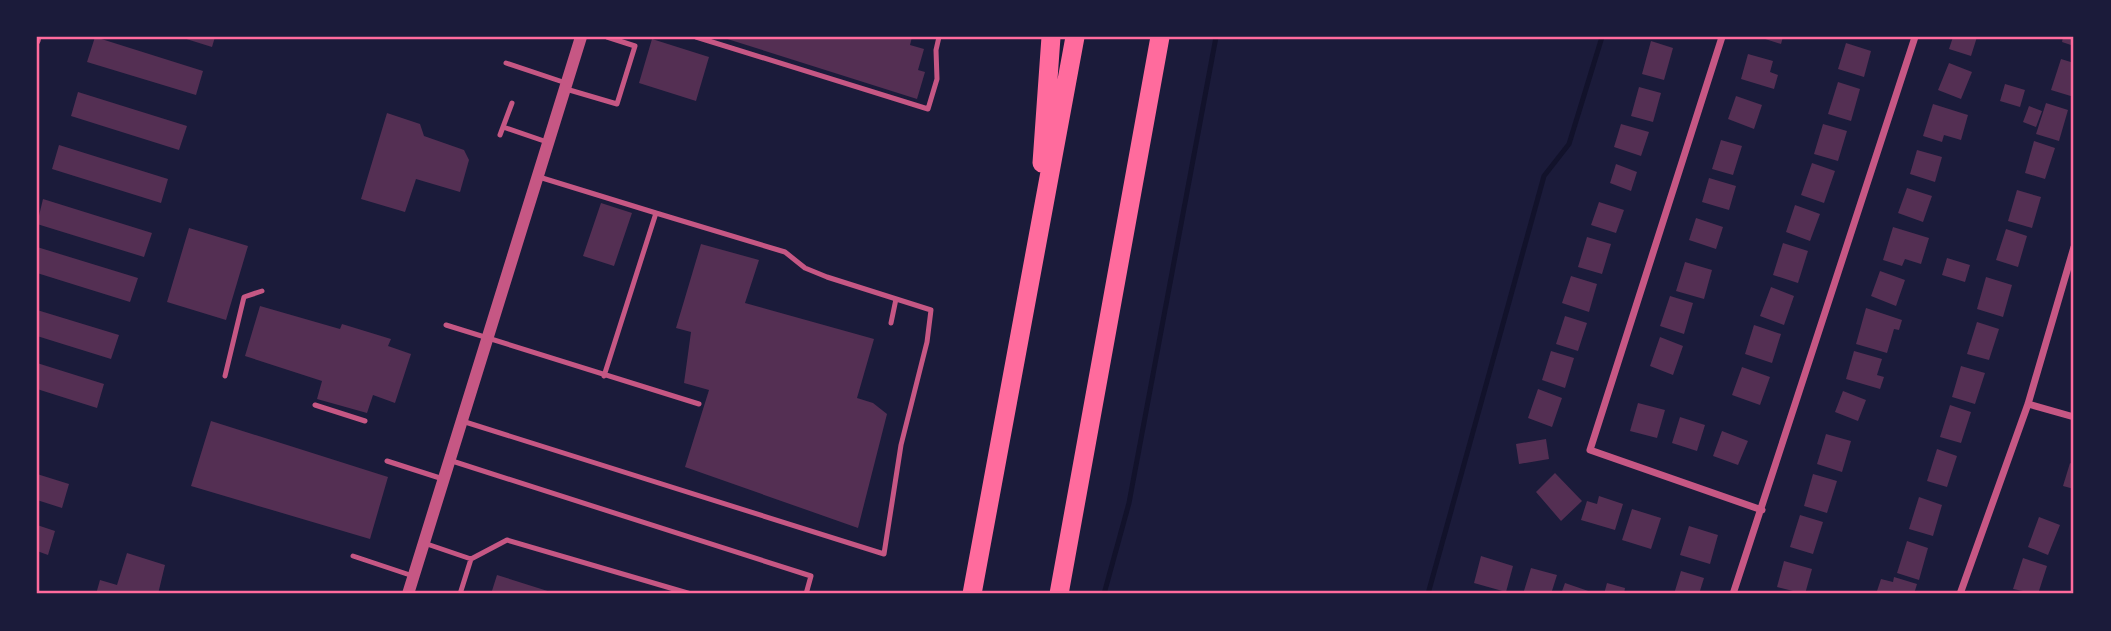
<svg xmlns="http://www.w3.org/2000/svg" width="2111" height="631" font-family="Raleway,sans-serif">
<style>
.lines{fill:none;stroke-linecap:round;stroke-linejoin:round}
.stream{stroke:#12122b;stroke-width:5}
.building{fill:#542f53}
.service{stroke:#c65784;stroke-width:5}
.minor{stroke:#c65784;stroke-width:7}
.tertiary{stroke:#c65784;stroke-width:12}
.motorway{stroke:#ff6b9d;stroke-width:19}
.neatline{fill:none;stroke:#ff6b9d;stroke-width:2.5}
</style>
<rect width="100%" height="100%" fill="#1b1b3a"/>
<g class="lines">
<path class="stream" d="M1104,594L1129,503L1216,37
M1428,594L1544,176L1569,144L1602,37"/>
</g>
<path class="building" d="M95,37L203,71L196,95L87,62Z
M180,37H215L212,47Z
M721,37H912L910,45L924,49L918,70L925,72L917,99Z
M1759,37H1783L1781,44Z
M1953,37H1977L1971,56L1949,49Z
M2063,37H2074V46L2062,42Z
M652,39L709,57L696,101L639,83Z
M1651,41L1673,48L1664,80L1642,74Z
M1846,43L1871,51L1864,77L1838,69Z
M1748,54L1773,61L1770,72L1778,75L1774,89L1741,79Z
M2061,59L2074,63V97L2051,90Z
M1949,63L1972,72L1961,99L1938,90Z
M1838,82L1860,89L1851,121L1828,114Z
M2005,84L2025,90L2020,107L2000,101Z
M1639,87L1661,93L1653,122L1631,116Z
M78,92L187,126L179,150L71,116Z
M1736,96L1762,105L1754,129L1728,119Z
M2046,103L2068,110L2059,141L2036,134Z
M1933,104L1968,115L1961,140L1944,135L1942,142L1923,136Z
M2029,106L2042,111L2036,127L2023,122Z
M387,113L420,124L424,136L464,150L469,160L460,192L416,179L405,212L361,199Z
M1621,124L1649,132L1641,156L1614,147Z
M1823,124L1847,131L1838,161L1814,154Z
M1721,140L1742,146L1733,175L1712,169Z
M2034,141L2055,148L2045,179L2025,173Z
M59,145L168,179L161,203L52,169Z
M1917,150L1942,157L1935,182L1910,174Z
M1812,163L1835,171L1824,203L1801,195Z
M1616,164L1637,172L1631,191L1610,183Z
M1709,178L1736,186L1729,210L1702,202Z
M1907,188L1932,196L1923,222L1898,213Z
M2017,190L2041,197L2032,228L2008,221Z
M43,199L152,233L144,257L37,224Z
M1599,202L1624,210L1616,233L1591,225Z
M601,203L632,213L614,266L583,256Z
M1795,205L1820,214L1810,241L1786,232Z
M1696,218L1723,227L1716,249L1689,240Z
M1893,227L1929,238L1921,264L1905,259L1902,266L1883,260Z
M189,228L248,246L226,320L167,302Z
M2006,229L2027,236L2018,267L1996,260Z
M1587,237L1611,244L1602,274L1578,267Z
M1783,243L1808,251L1798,283L1773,275Z
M701,244L759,260L745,303L874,339L857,398L873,403L887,414L858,528L685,467L709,390L684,383L691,332L676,328Z
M37,247L138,278L130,302L37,273Z
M1947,258L1970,265L1965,282L1942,275Z
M1685,262L1712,270L1704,299L1676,291Z
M1880,271L1905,280L1896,306L1871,296Z
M1571,276L1597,284L1589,312L1562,303Z
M1986,277L2012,285L2003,317L1977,309Z
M1771,287L1794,296L1784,325L1760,316Z
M1670,296L1693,303L1684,334L1660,326Z
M260,306L340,329L342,324L391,339L388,346L411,354L395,403L373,395L367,413L317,399L322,381L245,356Z
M1866,308L1902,320L1899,330L1894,329L1887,353L1856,344Z
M37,310L119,335L111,359L37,336Z
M1565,316L1587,323L1578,351L1556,344Z
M1977,322L1999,329L1989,360L1967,354Z
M1754,325L1781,334L1772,363L1745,354Z
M1660,337L1683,346L1673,375L1650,366Z
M1551,351L1574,358L1565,388L1542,380Z
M1854,351L1882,359L1877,375L1884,377L1880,389L1846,379Z
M37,363L104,384L97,408L37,389Z
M1961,366L1985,373L1975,404L1952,397Z
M1742,367L1770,377L1760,405L1732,395Z
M1538,389L1562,398L1552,427L1528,418Z
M1843,391L1866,400L1858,421L1835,412Z
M1638,403L1665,410L1657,438L1630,431Z
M1950,405L1971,412L1961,443L1940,437Z
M1680,417L1705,425L1697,451L1672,443Z
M211,421L388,477L370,539L191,486Z
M1722,431L1748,441L1738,465L1713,456Z
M1826,434L1851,441L1842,472L1817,464Z
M1546,439L1549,459L1519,464L1516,444Z
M1937,449L1957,456L1947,487L1927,481Z
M2070,463L2074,465V489L2063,486Z
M1555,473L1582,501L1561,521L1536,492Z
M37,474L69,484L62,508L37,500Z
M1813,474L1837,481L1827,513L1804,506Z
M1599,496L1623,504L1615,530L1581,520L1587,501L1597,504Z
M1919,497L1942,505L1933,536L1909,529Z
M1632,509L1661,518L1651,549L1622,540Z
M1800,515L1823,522L1813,554L1790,547Z
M2039,517L2060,525L2048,555L2028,547Z
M37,525L55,531L48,555L37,551Z
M1689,526L1718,535L1710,564L1680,555Z
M1907,541L1928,548L1919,580L1897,573Z
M127,553L165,565L158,594H96L100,580L117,585Z
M1481,556L1513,566L1506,592L1474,583Z
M2023,558L2047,566L2038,594L2013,589Z
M1784,561L1812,569L1805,594L1777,587Z
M1531,568L1557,575L1551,594H1523Z
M1681,571L1704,578L1699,594H1674Z
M497,575L557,594H491Z
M1894,577L1917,584L1914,594H1876L1881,579L1893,582Z
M1565,583L1597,594H1561Z
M1607,583L1625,588L1624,594H1604Z"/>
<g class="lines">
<path class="service" d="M696,37L928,109L937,79L936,50L939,37
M506,63L566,83
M566,89L617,104L635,46L607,37
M503,127L547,142
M500,135L512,103
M539,177L656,213
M891,323L896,299
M446,325L699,404
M225,376L244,297L262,291
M315,405L365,421
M462,421L884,554L901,445L927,342L931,310L827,277L805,268L785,252L656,213L604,376
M449,460L811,576L806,594
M387,461L443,479
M424,543L471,559
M353,556L413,576
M460,594L471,559L507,540L691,594"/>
<path class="minor" d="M1722,37L1590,450L1762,510
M37,41L38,37
M2028,404L2074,417
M1733,594L1915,37
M1960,594L2028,404L2074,247"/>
<path class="tertiary" d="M408,594L581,37"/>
<path class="motorway" d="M1042,163L1051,37
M972,594L1075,37
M1059,594L1160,37"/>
</g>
<rect width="2111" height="631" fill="none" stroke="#1b1b3a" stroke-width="77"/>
<rect x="38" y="38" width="2034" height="554" class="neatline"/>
</svg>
